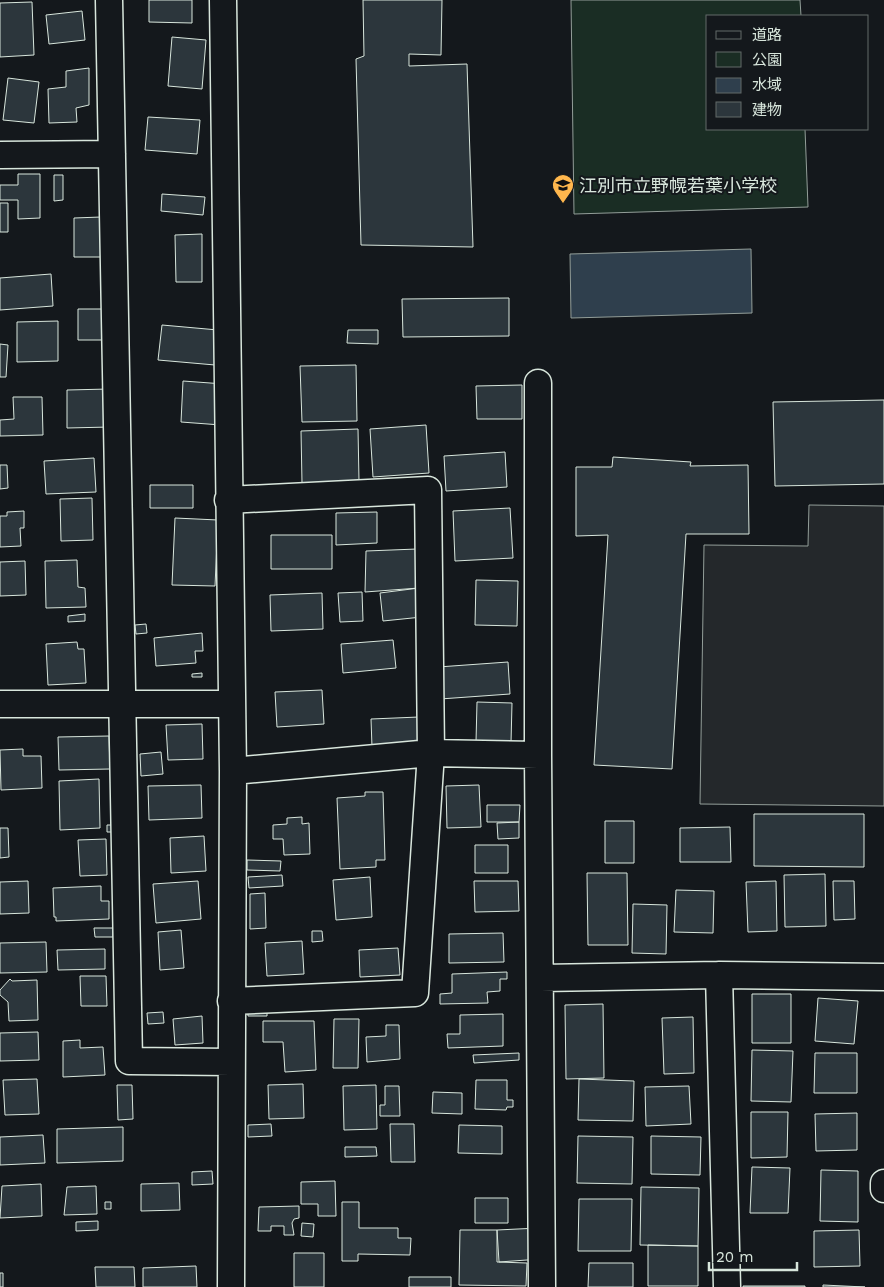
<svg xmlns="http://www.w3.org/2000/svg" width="884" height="1287" font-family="'Work Sans','Noto Sans JP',sans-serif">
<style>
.green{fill:#1a2d24;stroke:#939e99}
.parking{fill:#24282b;stroke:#939e99}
.water{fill:#2f3f4d;stroke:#939e99}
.building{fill:#2c363c;stroke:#d8e6dc}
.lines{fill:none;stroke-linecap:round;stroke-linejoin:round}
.minor-casing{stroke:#d8e6dc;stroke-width:29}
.minor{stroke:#14181c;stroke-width:26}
.labels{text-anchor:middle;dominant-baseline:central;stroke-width:4;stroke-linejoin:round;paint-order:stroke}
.poi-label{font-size:18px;fill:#d8e6dc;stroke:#14181c;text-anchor:start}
</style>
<rect width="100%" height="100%" fill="#14181c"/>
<path class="green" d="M571,0H800L801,16H708V129H805L808,207L574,214Z"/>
<path class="parking" d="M809,505L884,506V806L700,804L704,545L808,546Z"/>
<path class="water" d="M751,249L752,313L571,318L570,254Z"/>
<path class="building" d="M149,0H192V23L149,22Z
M363,0H442L441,55L409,54V66L467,64L473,247L361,245L356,59L364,56Z
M32,2L34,55L0,57V3Z
M82,11L85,40L49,44L46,15Z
M172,37L206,40L202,89L168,86Z
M89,68V105L76,108L77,122L49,123L48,89L66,87V71Z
M8,78L39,82L34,123L3,120Z
M148,117L200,120L197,154L145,150Z
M18,174H40V218L18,219V200H0V185H18Z
M54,175H63V200L54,201Z
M162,194L205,197L203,215L161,211Z
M0,203H8V232H0Z
M101,217L102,257H74V218Z
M202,234V282H176L175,235Z
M51,274L53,306L0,310V278Z
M509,298V336L403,337L402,299Z
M78,309H104V340H78Z
M58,321V361L17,362V322Z
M162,325L218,330L215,365L158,360Z
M348,330H378V344L347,343Z
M0,344L8,345L6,377H0Z
M356,365L357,421L302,422L300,366Z
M183,381L224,384L221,425L181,422Z
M522,385V419H477L476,386Z
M109,389L110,427L67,428V390Z
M13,397H42L43,435L0,436V420L14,419Z
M884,400V484L775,486L773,402Z
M426,425L429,473L373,477L370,429Z
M358,429L359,481L302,483L301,431Z
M505,452L507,487L446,491L444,456Z
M613,457L691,462L690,466L748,465L749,534H686L672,769L594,765L608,535L576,536V467H612Z
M94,458L96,492L46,494L44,461Z
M0,465H7L8,488L0,489Z
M150,485H193V508H150Z
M92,498L93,540L61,541L60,499Z
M510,508L513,558L455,561L453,511Z
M24,511V528H20L21,546L0,547V516H7V512Z
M377,512V543L336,545V513Z
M175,518L218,520L215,586L172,585Z
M271,535H332V569H271Z
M417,549L419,588L365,592L366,551Z
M77,560L78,587L85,588L86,607L46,608L45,561Z
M25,561L26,595L0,596V562Z
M476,580L518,581L517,626L475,625Z
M419,588L422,617L383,621L380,593Z
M362,592L363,621L340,622L338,593Z
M322,593L323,629L271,631L270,595Z
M85,614V621L68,622V616Z
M146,624L147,633L136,634L135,625Z
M202,633L203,651H195L196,663L156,666L154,638Z
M393,640L396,668L343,673L341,644Z
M77,642L78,649H84L86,683L48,685L46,644Z
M508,662L510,694L440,699L438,667Z
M202,673V677H192V674Z
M322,690L324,724L277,727L275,692Z
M477,702L512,703L511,743L476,742Z
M419,717V745L372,747L371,719Z
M202,724L203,759L168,760L166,725Z
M109,736L110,769L59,770L58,737Z
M23,749V756H41L42,788L1,790L0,750Z
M161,752L163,774L141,776L140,754Z
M99,779L100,828L60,830L59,781Z
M201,785L202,818L149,820L148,786Z
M479,785L481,827L447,828L446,786Z
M365,792H383L385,860H376V867L340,869L337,798L365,796Z
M487,805H520L519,822H487Z
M754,814H864V867L754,866Z
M302,817V824L309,823L310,854L284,855L283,839H273V825L287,824V818Z
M605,821H634V863H605Z
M519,822V838L498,839L497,823Z
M107,825H113V832H107Z
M730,827L731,862H680V828Z
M0,828H8L9,857L0,858Z
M204,836L206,871L171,873L170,838Z
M106,839L107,875L80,876L78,840Z
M475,845H508V873H475Z
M247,860L281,861L280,871L247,870Z
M587,873H627L628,945H588Z
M825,874L826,926L785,927L784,875Z
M282,875L283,886L249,888L248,877Z
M370,877L372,917L336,920L333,880Z
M28,881L29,913L0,914V882Z
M198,881L201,919L156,923L153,884Z
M474,881H518L519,911L475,912Z
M776,881L777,931L748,932L746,882Z
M833,881H854L855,919L834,920Z
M101,886V901H109V919L56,921V917H54L53,888Z
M676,890L714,891L713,933L674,932Z
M265,893L266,928L250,929V894Z
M633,904L667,905L666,954L632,953Z
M94,928H113V937H95Z
M181,930L184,968L160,970L158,932Z
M312,931H322L323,941L312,942Z
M503,933L504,962L449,963V934Z
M302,941L304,974L267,976L265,943Z
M46,942L47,972L0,973V943Z
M398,948L400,975L360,977L359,950Z
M105,949V969L58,970L57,950Z
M507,972V979H500V991L487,992L488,1003L440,1004V994L452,993V974Z
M80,976H106L107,1006H81Z
M10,979L12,981L37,980L38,1020L9,1021L8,1002L0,995V990Z
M752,994H791V1043H752Z
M818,998L858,1001L854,1044L815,1041Z
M603,1004L604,1078L566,1079L565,1005Z
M248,1006H267V1016H248Z
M163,1012L164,1023L148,1024L147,1013Z
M503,1014V1046L448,1048L447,1034H460V1015Z
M202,1016L203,1043L175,1045L173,1019Z
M693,1017L694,1073L664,1074L662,1018Z
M334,1019H359L358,1068H333Z
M263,1021H314L316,1070L285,1072L283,1042H263Z
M386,1025H399L400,1059L367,1062L366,1037L386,1036Z
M38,1032L39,1060L0,1061V1033Z
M80,1040V1048L103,1047L105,1075L63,1077V1041Z
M752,1050L793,1051L791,1102L751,1101Z
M519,1053V1060L474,1063L473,1055Z
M815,1053H857V1093H814Z
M37,1079L39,1114L5,1115L3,1080Z
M579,1079L634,1081L633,1121L578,1120Z
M476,1080H507V1100H513V1107H507L506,1110L475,1109Z
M303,1084L304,1118L269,1119L268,1085Z
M117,1085H132L133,1119L118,1120Z
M376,1085L377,1129L344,1130L343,1086Z
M385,1086H399L400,1116H380V1105H385Z
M689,1086L691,1124L646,1126L645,1087Z
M433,1092L462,1093V1114L432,1113Z
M751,1112H788L787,1157L751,1158Z
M857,1113V1150L816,1151L815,1114Z
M271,1124L272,1136L248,1137V1125Z
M390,1124H414L415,1162H391Z
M459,1125L502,1126V1154L458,1153Z
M123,1127V1161L57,1163V1129Z
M43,1135L45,1163L0,1165V1137Z
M578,1136L633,1137L632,1184L577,1183Z
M651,1136L701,1137L700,1175L651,1174Z
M345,1147H376L377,1156L345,1157Z
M752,1167L790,1168L788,1213H750Z
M821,1170L858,1171V1222L820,1221Z
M212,1171L213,1184L192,1185V1172Z
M335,1181L336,1216H318V1204H301V1182Z
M179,1183L180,1210L141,1211V1184Z
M41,1184L42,1216L0,1218L2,1186Z
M96,1186L97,1214L64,1215L67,1187Z
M641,1187L699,1188L698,1246L640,1245Z
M475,1198H508V1223H475Z
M579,1199H632L631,1251H578Z
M105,1202H111V1209H105Z
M342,1202H359V1228H398V1238H411L410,1255L358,1254V1261H342Z
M299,1206V1218L294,1219L292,1223L294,1235H284V1226H271V1231H258L259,1207Z
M98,1221V1230L76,1231V1222Z
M302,1223L314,1224L313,1237L301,1236Z
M539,1228L541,1259L499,1262L497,1230Z
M460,1230H497V1262L527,1263L526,1286L459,1285Z
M859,1230L860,1266L814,1267V1231Z
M648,1245L698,1246V1286H648Z
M294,1253H324V1287H294Z
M589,1263H633V1287H588Z
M196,1266L197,1287H143V1268Z
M95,1267H134L135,1287H96Z
M0,1273H3V1287H0Z
M409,1277H451V1287H409Z
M823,1285L865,1287H823Z
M743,1286H805V1287H743Z"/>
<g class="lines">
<g class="minor-casing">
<path id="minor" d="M109,0L129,1061L231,1062
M223,0L233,771L231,1287
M0,155L112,154
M538,383V755L542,1287
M228,500L428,490L431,753L415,993L231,1001
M0,704H232
M233,771L431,753L538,755
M719,975L727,1287
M541,978L719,975L884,977
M884,1183V1189"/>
</g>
<use href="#minor" class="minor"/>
</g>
<defs>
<g id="school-pin" transform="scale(1.125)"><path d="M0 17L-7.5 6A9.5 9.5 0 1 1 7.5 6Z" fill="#ffb74d" stroke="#14181c"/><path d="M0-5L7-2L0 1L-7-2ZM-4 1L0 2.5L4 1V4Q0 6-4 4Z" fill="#111"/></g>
</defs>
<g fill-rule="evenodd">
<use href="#school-pin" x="563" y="185"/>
</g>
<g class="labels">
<g class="poi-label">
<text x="579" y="185">江別市立野幌若葉小学校</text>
</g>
</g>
<rect x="706" y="15" width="162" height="115" fill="#14181c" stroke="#626a69"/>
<rect x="716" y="31" width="25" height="8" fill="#14181c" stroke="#626a69"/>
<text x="752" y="40" font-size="15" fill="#d8e6dc">道路</text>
<rect x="716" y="52" width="25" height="15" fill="#1a2d24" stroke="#626a69"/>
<text x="752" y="65" font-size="15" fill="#d8e6dc">公園</text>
<rect x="716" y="78" width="25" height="15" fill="#2f3f4d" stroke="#626a69"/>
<text x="752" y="90" font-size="15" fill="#d8e6dc">水域</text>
<rect x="716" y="102" width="25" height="15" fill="#2c363c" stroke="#626a69"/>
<text x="752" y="115" font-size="15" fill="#d8e6dc">建物</text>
<path d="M709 1262v8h88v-8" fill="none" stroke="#d8e6dc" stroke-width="2.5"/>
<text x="716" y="1262" font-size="15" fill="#d8e6dc" stroke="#14181c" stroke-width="4" paint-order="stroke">20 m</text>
</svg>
